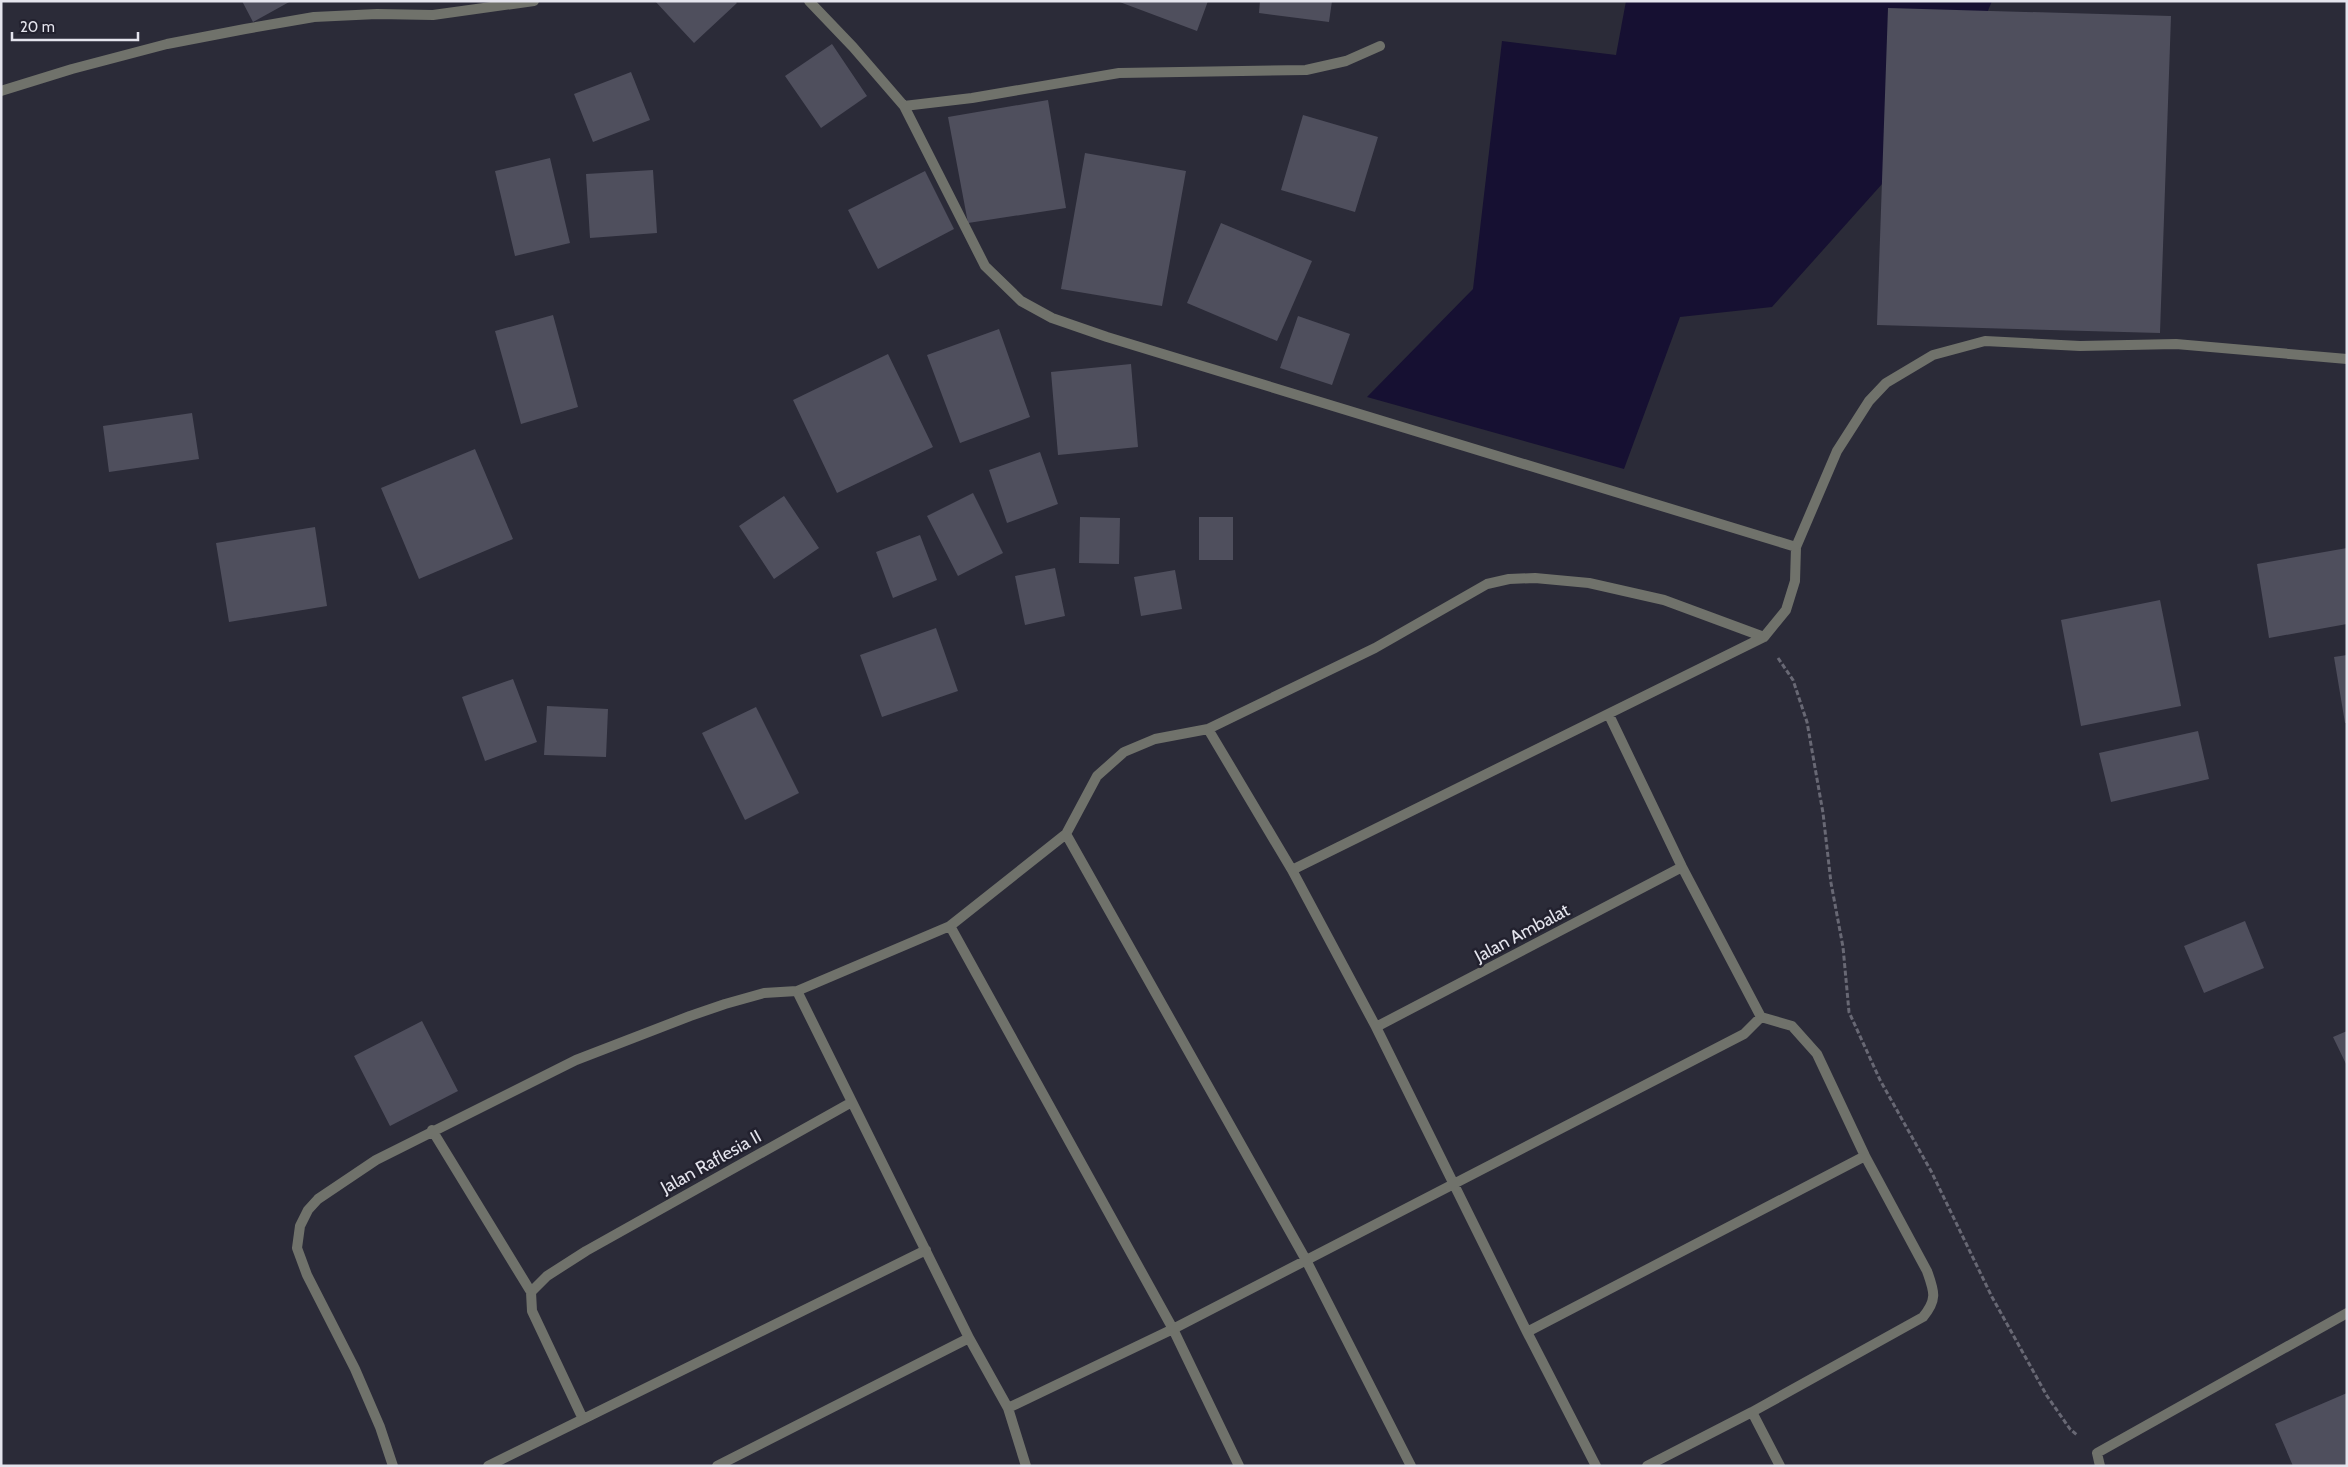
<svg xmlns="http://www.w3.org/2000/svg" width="2348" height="1467" font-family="Cabin,sans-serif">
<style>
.water{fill:#161032}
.building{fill:#4f4f5d}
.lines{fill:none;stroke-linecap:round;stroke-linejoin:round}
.path{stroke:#686874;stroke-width:3;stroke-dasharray:5 2.5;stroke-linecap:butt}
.minor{stroke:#70726b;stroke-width:10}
.labels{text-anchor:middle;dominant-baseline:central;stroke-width:5;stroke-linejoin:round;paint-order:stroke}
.street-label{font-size:18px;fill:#e4e4ed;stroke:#22212e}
</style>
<rect width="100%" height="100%" fill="#2b2b38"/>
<path class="water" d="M1626,1H1992L1975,42L1908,155L1772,307L1680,317L1624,469L1367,397L1473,289L1502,41L1616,55Z"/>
<path class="building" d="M242,1H291L253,22Z
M655,1H735L737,3L694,43Z
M1117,1H1208L1197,31Z
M1260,1H1332L1329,22L1259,13Z
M1888,8L2171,16L2160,333L1877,325Z
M832,44L867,96L821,128L785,76Z
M631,72L650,120L593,142L574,94Z
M1048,100L1066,208L968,223L948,117Z
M1303,115L1378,137L1355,212L1281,190Z
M1085,153L1186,171L1162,306L1061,289Z
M550,158L570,243L515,256L495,171Z
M653,170L657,233L590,238L586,174Z
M925,171L954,229L878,269L848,210Z
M1221,223L1312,261L1277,341L1187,303Z
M553,315L578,407L521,424L495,331Z
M1298,316L1350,334L1332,385L1280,368Z
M999,329L1030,417L960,443L927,355Z
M888,354L933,447L837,493L793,400Z
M1131,364L1138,447L1058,455L1051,372Z
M192,413L199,459L109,472L103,426Z
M475,449L513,539L419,579L381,488Z
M1040,452L1058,504L1007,523L989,470Z
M973,493L1003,553L958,576L927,516Z
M784,496L819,548L774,579L739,526Z
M1080,517L1120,518L1119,564L1079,563Z
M1199,517H1233V560H1199Z
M315,527L327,606L229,622L216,543Z
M920,535L937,580L893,598L876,552Z
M2347,548V624L2269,638L2257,564Z
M1055,568L1065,616L1025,625L1015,576Z
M1175,570L1182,609L1141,616L1134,577Z
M2160,600L2181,706L2081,726L2061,620Z
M936,628L958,691L882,717L860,655Z
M2347,655V723H2345L2334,657Z
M513,679L537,742L485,761L462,697Z
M547,706L608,709L606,757L544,755Z
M756,707L799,793L745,820L702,733Z
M2198,731L2209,779L2111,802L2099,753Z
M2245,921L2264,968L2204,993L2184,946Z
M422,1021L458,1091L390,1126L354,1056Z
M2347,1031V1066L2333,1037Z
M2347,1393V1465L2293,1466L2275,1424Z"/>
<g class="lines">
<path class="path" d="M1778,658L1793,680L1807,722L1823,813L1831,883L1843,947L1849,1012L1880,1080L1931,1171L1992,1297L2047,1396L2070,1429L2078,1436"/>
<path class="minor" d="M809,1L853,47L904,106L985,266L1021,301L1052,318L1107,337L1796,547
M1,91L72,69L167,44L245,29L314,17L377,14L433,15L534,1
M904,106L972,98L1119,73L1306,70L1346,61L1380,46
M1609,715L1682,867L1761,1017L1792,1026L1817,1054L1865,1156L1927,1271C1934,1291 1938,1299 1923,1317L1752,1412L1647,1466
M1208,729L1292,870L1376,1027L1527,1332L1596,1466
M1066,834L1306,1260L1411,1466
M1292,870L1764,637
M950,926L1173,1329L1239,1466
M797,991L969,1338
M1376,1027L1682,867
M432,1130L531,1292L532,1311L583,1419
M531,1292L547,1276L586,1251L852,1102
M1527,1332L1865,1156
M1008,1408L1173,1329L1744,1034L1761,1017
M1752,1412L1780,1466
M393,1466L380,1427L355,1369L307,1275L297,1248L300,1226L308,1210L318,1199L376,1160L576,1060L690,1016L725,1004L764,993L797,991L950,926L1066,834L1097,776L1124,752L1155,739L1208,729L1375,648L1487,584L1509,579L1535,578L1589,583L1664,600L1764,637L1786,610L1795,581L1796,547L1837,451L1869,401L1886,383L1933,355L1985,341L2080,346L2176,344L2347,359
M488,1466L926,1250
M717,1466L969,1338L1008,1408L1026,1466
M2100,1466L2097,1453L2347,1313"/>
</g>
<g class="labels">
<g class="street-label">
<text transform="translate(1522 933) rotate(-28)">Jalan Ambalat</text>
<text transform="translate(711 1162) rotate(-29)">Jalan Raflesia II</text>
</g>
</g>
<rect width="2348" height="1467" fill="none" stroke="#e4e4ed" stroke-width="5"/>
<path d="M12 32v8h126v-8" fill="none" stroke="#e4e4ed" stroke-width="2.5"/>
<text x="20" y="32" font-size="15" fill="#e4e4ed" stroke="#22212e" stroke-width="4" paint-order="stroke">20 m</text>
</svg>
